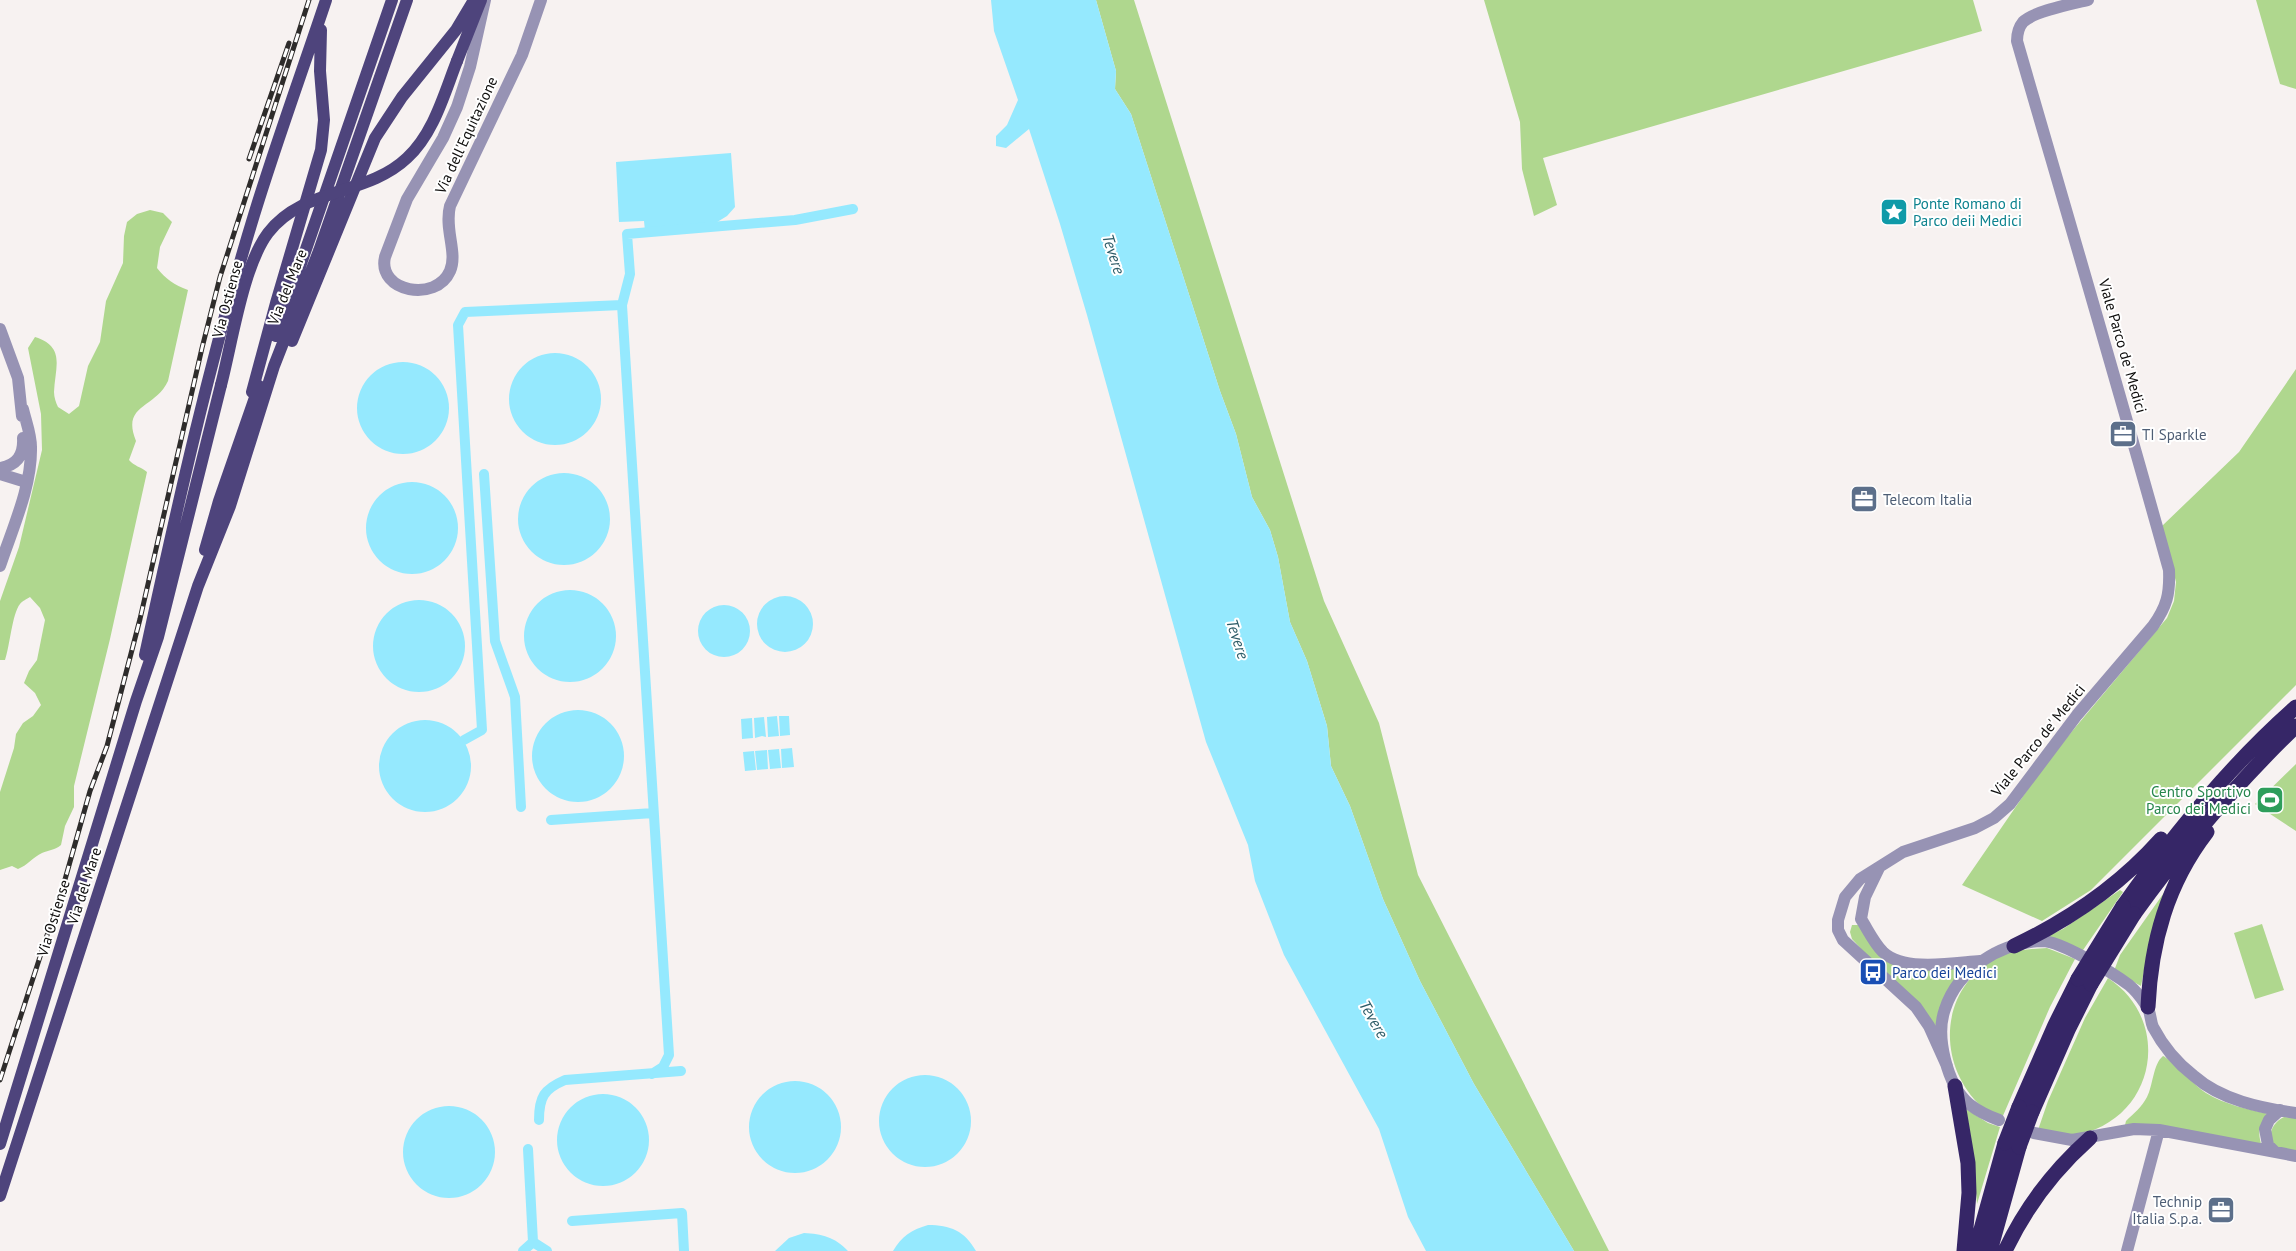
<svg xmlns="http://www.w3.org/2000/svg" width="2296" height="1251" font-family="'PT Sans',sans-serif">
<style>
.green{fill:#afd78e}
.water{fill:#95e9fe}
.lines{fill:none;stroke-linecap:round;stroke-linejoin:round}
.canal{stroke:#95e9fe;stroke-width:10}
.minor{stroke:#9793b4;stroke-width:12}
.major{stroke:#4e447c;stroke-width:12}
.highway{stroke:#362667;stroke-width:15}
.rail-casing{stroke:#2e2c2b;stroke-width:5}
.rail{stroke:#fff;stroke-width:3;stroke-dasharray:9;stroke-linecap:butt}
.major-bridge{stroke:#4e447c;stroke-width:12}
.highway-bridge{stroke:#362667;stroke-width:15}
.labels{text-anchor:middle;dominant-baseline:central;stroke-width:4;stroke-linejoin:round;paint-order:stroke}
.street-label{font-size:15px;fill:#0f0e0d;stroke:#fff}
.culture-label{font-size:15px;fill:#0d838f;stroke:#fff;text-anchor:start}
.service-label{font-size:15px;fill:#4e5e75;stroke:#fff;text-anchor:start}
.leisure-label{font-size:15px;fill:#27864d;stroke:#fff;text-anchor:end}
.transit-label{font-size:15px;fill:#164399;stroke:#fff;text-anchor:start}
.water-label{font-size:16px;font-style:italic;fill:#2d5c68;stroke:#fff}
</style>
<rect width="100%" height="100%" fill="#f7f2f1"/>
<path class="green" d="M1096,0H1134L1324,601L1379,723L1418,875L1609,1251H1574L1474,1084L1420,981L1383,899L1350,806L1331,766L1327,726L1307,661L1290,622L1278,557L1270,530L1252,497L1236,434L1220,391L1131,114L1115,89L1116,71Z
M1484,0H1973L1982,31L1543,158L1557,205L1534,216L1522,169L1520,122Z
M2256,0H2296V89L2280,84Z
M150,210L163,213L172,222L160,247L157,268C166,279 174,285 188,290L168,381C155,409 121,404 136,441L129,460C134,466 141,467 147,472L110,639L74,786V807L65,826L61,845C55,850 49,850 42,853C33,857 28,865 18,869L12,866L0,870V792L14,748L16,734L23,723L33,716L41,705L35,693L24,683L29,671L37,660L45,620L40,608L30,597C27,599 22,601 20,604C12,614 10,646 5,660H0V601L19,547L42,450L41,414L28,348L35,337C66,347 55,367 54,392C54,397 56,403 58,407L69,414L79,406L88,366L100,342L106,301L123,263L124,236L127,222L137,214Z
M2296,369V685L2091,890L2042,921L1962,885L2048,760L2167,618L2174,601L2176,582L2162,526L2239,452Z
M2296,764V831L2255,804Z
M2168,887L2150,941L2141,986L2114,971L2120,955Z
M2120,890L2123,892L2081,953L2046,937L2063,929Z
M2262,924L2284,990L2255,999L2234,933Z
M1852,925H1858L1886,959L1965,968C1947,986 1942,1006 1936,1030L1852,939L1850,932Z
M2047,948L2075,959L2050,1007L2002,1118C1996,1115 1988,1112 1982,1107C1935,1064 1939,987 1998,957C2013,950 2030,949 2047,948Z
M2108,978C2173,1021 2156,1117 2080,1134C2068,1137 2050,1131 2038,1130L2048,1101L2085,1018Z
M2163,1056C2168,1057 2196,1087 2206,1093C2226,1105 2247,1109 2269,1114C2259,1123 2257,1133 2262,1146L2125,1125L2126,1121C2133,1114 2142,1107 2147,1097C2153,1086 2153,1064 2163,1056Z
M1966,1109L1988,1123L2000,1127L1977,1204L1973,1152Z
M2284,1117L2296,1118V1152C2291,1151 2284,1151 2280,1149C2264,1140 2271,1123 2284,1117Z"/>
<path class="water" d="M991,0H1096L1116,71L1115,89L1131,114L1220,391L1236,434L1252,497L1270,530L1278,557L1290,622L1307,661L1327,726L1331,766L1350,806L1383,899L1420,981L1474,1084L1574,1251H1426L1408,1217L1379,1129L1284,955L1255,881L1248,845L1206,742L1087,315L1060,224L1029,129L1006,148L996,146V136L1007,125L1018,100L994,31Z
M731,153L735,207L727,216L709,227L645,231L644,221L619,222L616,162Z
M509 399a46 46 0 1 1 92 0a46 46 0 1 1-92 0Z
M357 408a46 46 0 1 1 92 0a46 46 0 1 1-92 0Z
M518 519a46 46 0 1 1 92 0a46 46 0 1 1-92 0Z
M366 528a46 46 0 1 1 92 0a46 46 0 1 1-92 0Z
M524 636a46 46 0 1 1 92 0a46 46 0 1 1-92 0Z
M757 624a28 28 0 1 1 56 0a28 28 0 1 1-56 0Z
M373 646a46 46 0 1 1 92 0a46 46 0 1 1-92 0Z
M698 631a26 26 0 1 1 52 0a26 26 0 1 1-52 0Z
M532 756a46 46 0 1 1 92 0a46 46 0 1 1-92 0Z
M777,716L779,736L768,737L767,717Z
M779,716H789L790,735L780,736Z
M764,717L766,737L762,736L755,738L754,718Z
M752,718L753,738L742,739L741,719Z
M379 766a46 46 0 1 1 92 0a46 46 0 1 1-92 0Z
M792,748L794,767L782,768L781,749Z
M779,749L781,768L770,769L768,750Z
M767,750L768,769L757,770L755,751Z
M754,751L756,770L745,771L743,752Z
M879 1121a46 46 0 1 1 92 0a46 46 0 1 1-92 0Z
M749 1127a46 46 0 1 1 92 0a46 46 0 1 1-92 0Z
M557 1140a46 46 0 1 1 92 0a46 46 0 1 1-92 0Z
M403 1152a46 46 0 1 1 92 0a46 46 0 1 1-92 0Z
M928,1225C950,1225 965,1231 976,1251H893C902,1236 911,1230 928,1225Z
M804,1233C822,1234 835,1237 848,1251H775L789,1238Z"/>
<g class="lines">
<path class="canal" d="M622,305L669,1055L663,1067L652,1074
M484,474L495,641L515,697L521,807
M464,740L482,730L458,325L465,312L622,305L630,274L627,234L795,220L853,209
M551,820L653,813
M539,1120C539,1097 544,1089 565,1080L681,1071
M528,1149L533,1242L547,1251
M572,1221L682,1213L684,1251
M523,1251L533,1242"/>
<path class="minor" d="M485,0L470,67L457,107L443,138L407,199L385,257C377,292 436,303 450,271C458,253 444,229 450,206L522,55L541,0
M0,329L18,378L22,416
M0,468C17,465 24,455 23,438
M0,474L26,482
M0,566C12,529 32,487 31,447C31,434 26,422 23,409
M1879,868L1865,897L1861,919C1868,930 1874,943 1883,952C1904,972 1953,963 1980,961
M1947,1066L1929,1026L1916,1007L1843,940L1838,930V920L1845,897L1860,879L1903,852L1975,828L1994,818L2010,804L2077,715L2153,626C2167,606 2170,594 2169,570C2120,393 2068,217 2017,41C2017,34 2018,28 2023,22C2034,11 2072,4 2088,0
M1999,1120C1988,1116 1978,1111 1969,1104C1947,1085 1935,1036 1945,1009C1958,969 2001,942 2042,941C2061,941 2113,973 2129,985C2135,990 2142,999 2146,1005C2151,1011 2150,1020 2153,1027C2163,1046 2177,1063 2194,1076C2221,1100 2261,1108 2296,1113
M2034,1133L2072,1140L2134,1129L2159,1130L2296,1156
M2275,1152L2268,1145L2265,1129L2269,1120L2280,1110
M2127,1251L2159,1130"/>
<path class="major" d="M457,61L481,0
M276,336L392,0
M292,341L375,138L402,97L456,30L474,0
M252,392L276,303L321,150L324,120L320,71L321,30
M205,550L219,501L259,386
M145,655C177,507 210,359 254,215C276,143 302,72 326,0
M0,1144L136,701L158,637L221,385
M0,1196L198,586L230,506L274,366L319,251L407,0"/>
<path class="highway" d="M2123,906C2174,834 2230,765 2296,707
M2134,914C2183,846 2236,784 2296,726
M2014,946C2069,920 2120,885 2161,839
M2148,1007C2151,942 2167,884 2207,832
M1955,1086L1968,1163L1969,1193L1964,1251
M2019,1107L2055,1025L2078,979
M2032,1112L2068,1030L2091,984
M1975,1251L2005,1143
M1990,1251L2019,1147
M2005,1251C2026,1206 2053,1171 2090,1138"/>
<g class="rail-casing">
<path id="rail" d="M249,159L289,43
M0,1080L64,883L90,791L107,746L140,619L202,348L220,277L309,0"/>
</g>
<use href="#rail" class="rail"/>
<path class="major-bridge" d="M221,385C232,343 243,266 268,233C303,187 367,196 407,158C434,133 444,94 457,61"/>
<path class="highway-bridge" d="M2078,979L2123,906
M2091,984L2134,914
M2005,1143L2019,1107
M2019,1147L2032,1112"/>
</g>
<defs>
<g id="sight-square" transform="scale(1.4375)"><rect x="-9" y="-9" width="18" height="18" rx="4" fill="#0f9aa8" stroke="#fff"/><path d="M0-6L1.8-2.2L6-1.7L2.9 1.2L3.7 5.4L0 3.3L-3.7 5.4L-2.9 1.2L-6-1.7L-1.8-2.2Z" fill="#fff"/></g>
<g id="office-square" transform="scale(1.4375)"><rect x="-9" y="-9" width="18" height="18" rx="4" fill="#5c6f8a" stroke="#fff"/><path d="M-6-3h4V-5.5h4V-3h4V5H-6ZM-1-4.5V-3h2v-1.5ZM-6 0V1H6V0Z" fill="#fff"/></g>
<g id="stadium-square" transform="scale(1.4375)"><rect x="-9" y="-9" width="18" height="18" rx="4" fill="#2e9e5b" stroke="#fff"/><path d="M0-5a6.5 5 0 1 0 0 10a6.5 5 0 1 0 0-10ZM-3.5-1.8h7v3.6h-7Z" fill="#fff"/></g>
<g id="bus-square" transform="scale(1.4375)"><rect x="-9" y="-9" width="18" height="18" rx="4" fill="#1a4fb4" stroke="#fff"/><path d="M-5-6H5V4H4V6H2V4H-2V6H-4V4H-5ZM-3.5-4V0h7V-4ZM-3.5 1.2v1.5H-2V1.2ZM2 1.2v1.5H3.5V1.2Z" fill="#fff"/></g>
</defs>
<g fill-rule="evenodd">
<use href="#sight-square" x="1894" y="212"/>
<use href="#office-square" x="2123" y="434"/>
<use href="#office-square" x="1864" y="499"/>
<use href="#stadium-square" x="2270" y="800"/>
<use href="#bus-square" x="1873" y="972"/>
<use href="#office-square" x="2221" y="1210"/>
</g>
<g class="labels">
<g class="street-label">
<text transform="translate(466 135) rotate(-65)">Via dell'Equitazione</text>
<text transform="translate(287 287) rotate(-68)">Via del Mare</text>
<text transform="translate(227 299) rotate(-75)">Via Ostiense</text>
<text transform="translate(2123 346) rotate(74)">Viale Parco de' Medici</text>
<text transform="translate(2038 740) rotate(-51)">Viale Parco de' Medici</text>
<text transform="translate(84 886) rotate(-72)">Via del Mare</text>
<text transform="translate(53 918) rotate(-73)">Via Ostiense</text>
</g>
<g class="culture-label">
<text x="1913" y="203">Ponte Romano di<tspan x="1913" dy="17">Parco deii Medici</tspan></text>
</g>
<g class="service-label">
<text x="2142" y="434">TI Sparkle</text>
<text x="1883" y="499">Telecom Italia</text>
<text x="2202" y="1201" text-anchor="end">Technip<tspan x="2202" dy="17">Italia S.p.a.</tspan></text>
</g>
<g class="leisure-label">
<text x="2251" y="791">Centro Sportivo<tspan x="2251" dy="17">Parco dei Medici</tspan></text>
</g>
<g class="transit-label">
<text x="1892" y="972">Parco dei Medici</text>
</g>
<g class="water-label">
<text transform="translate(1114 254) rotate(72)">Tevere</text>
<text transform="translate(1238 639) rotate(72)">Tevere</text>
<text transform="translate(1374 1019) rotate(60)">Tevere</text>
</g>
</g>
</svg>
